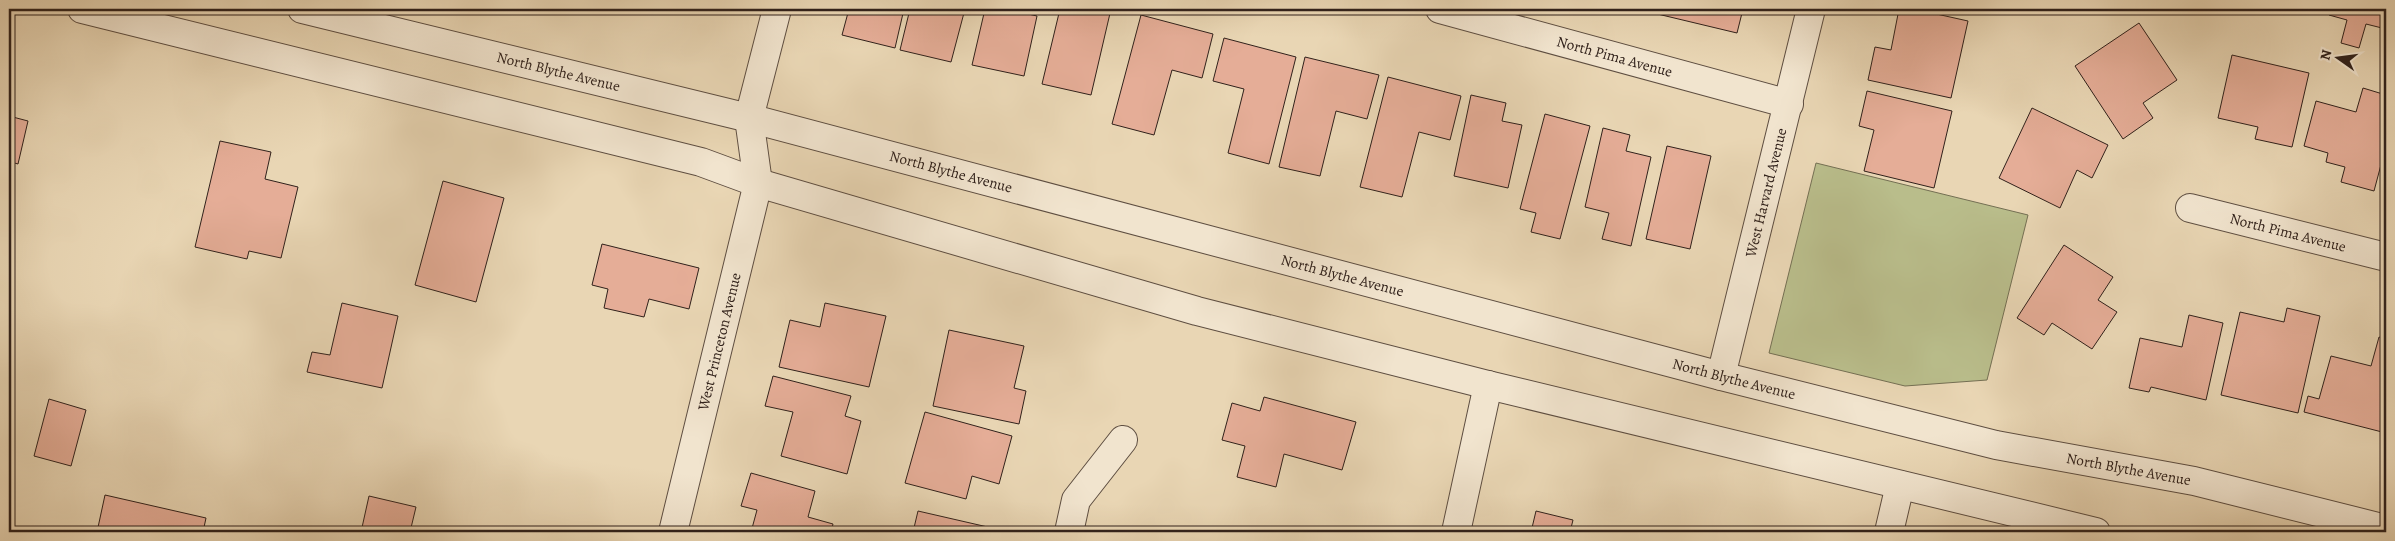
<svg xmlns="http://www.w3.org/2000/svg" width="2395" height="541" font-family="Alegreya,serif">
<style>
.green{fill:#b9bd8b;stroke:#746f53}
.building{fill:#e5ad97;stroke:#30211b}
.lines{fill:none;stroke-linecap:round;stroke-linejoin:round}
.minor-casing{stroke:#5e4e41;stroke-width:30}
.minor{stroke:#f1e4ce;stroke-width:28}
.labels{text-anchor:middle;dominant-baseline:central;stroke-width:4;stroke-linejoin:round;paint-order:stroke}
.street-label{font-size:15px;fill:#30211b;stroke:#f1e4ce}
</style>
<rect width="100%" height="100%" fill="#e9d6b4"/>
<filter id="stains"><feTurbulence type="fractalNoise" baseFrequency=".004" numOctaves="4"/><feColorMatrix values="0 0 0 0 .2 0 0 0 0 .09 0 0 0 0 .02 0 0 0 .5 -.17"/></filter>
<radialGradient id="worn" r=".72"><stop offset=".6" stop-color="#630" stop-opacity="0"/><stop offset="1" stop-color="#630" stop-opacity=".3"/></radialGradient>
<path class="green" d="M1816,163L2028,215L1987,380L1905,386L1769,353Z"/>
<path class="building" d="M849,9H904L895,48L842,35Z
M910,9H965L951,62L900,50Z
M985,9H1016L1015,11L1037,16L1024,76L972,65Z
M1060,9H1111L1091,95L1042,84Z
M1645,9H1743L1737,33L1645,11Z
M1899,9H1914L1968,21L1951,98L1868,80L1875,47L1891,50Z
M2330,9H2386V29L2366,24L2359,48L2341,43L2347,20L2329,15Z
M1141,15L1213,34L1202,78L1172,70L1154,135L1112,124Z
M2139,23L2177,80L2143,103L2153,118L2123,139L2075,66Z
M1224,38L1296,57L1269,164L1228,153L1244,89L1213,81Z
M2232,55L2309,73L2292,147L2255,139L2258,127L2218,118Z
M1305,57L1379,75L1367,119L1336,111L1320,176L1279,167Z
M1388,77L1461,96L1450,140L1419,132L1402,197L1360,187Z
M2363,88L2386,95V146L2374,191L2341,182L2345,167L2326,162L2328,153L2304,146L2316,101L2356,112Z
M1867,91L1952,111L1934,188L1864,171L1874,130L1859,126Z
M1471,95L1506,103L1502,121L1522,125L1508,188L1454,176Z
M2032,108L2108,145L2092,178L2077,170L2060,208L1999,178Z
M1545,114L1590,126L1560,239L1531,232L1536,213L1520,209Z
M9,116L28,121L18,164L11,162L9,170Z
M1603,128L1630,135L1626,151L1651,157L1631,246L1602,239L1609,213L1585,207Z
M220,141L271,152L265,179L298,187L281,258L249,251L247,259L195,247Z
M1667,146L1711,156L1690,249L1646,239Z
M443,181L504,198L476,302L415,285Z
M602,244L699,268L689,309L649,299L644,317L604,308L608,289L592,285Z
M2064,245L2113,277L2098,300L2117,312L2092,349L2052,323L2044,335L2017,318Z
M342,303L398,316L382,388L307,372L312,352L330,355Z
M825,303L886,316L869,387L779,367L790,320L820,327Z
M2287,308L2320,316L2298,413L2221,395L2240,312L2284,322Z
M2189,315L2223,323L2206,400L2151,387L2149,392L2129,388L2140,338L2182,347Z
M949,330L1024,346L1014,388L1026,391L1019,424L933,406Z
M2379,337L2386,339V433L2304,412L2308,396L2319,399L2331,356L2371,366Z
M773,376L851,396L845,416L861,421L847,474L781,456L793,412L765,406Z
M1264,397L1356,422L1342,470L1284,454L1276,487L1237,477L1245,446L1222,440L1232,403L1260,411Z
M49,399L86,410L71,466L34,456Z
M925,412L1012,436L999,484L972,476L966,499L905,483Z
M751,473L815,491L808,517L833,524L831,532H751L757,510L741,506Z
M105,495L206,518L203,532H97Z
M369,496L416,507L410,532H361Z
M918,511L992,528L991,532H913Z
M1536,511L1573,520L1570,532H1531Z
M1709,528L1727,532H1707Z"/>
<g class="lines">
<g class="minor-casing">
<g id="minor">
<path d="M82,9L701,162L758,183L1197,311L1488,385L2096,532"/>
<path id="s1" d="M302,9L749,118L1721,376L1996,445L2194,481L2386,529"/>
<path id="s2" d="M1440,9L1789,104"/>
<path id="s3" d="M2190,208L2386,257"/>
<path id="s4" d="M1721,376L1811,9"/>
<path id="s5" d="M673,532L758,183L749,118L777,9"/>
<path d="M1069,532L1076,500L1123,440"/>
<path d="M1456,532L1488,385"/>
<path d="M1889,532L1900,485"/>
</g>
</g>
<use href="#minor" class="minor"/>
</g>
<g class="labels">
<g class="street-label">
<text stroke="none"><textPath href="#s2" startOffset="181">North Pima Avenue</textPath></text>
<text stroke="none"><textPath href="#s1" startOffset="264">North Blythe Avenue</textPath></text>
<text stroke="none"><textPath href="#s1" startOffset="669">North Blythe Avenue</textPath></text>
<text stroke="none"><textPath href="#s4" startOffset="189">West Harvard Avenue</textPath></text>
<text stroke="none"><textPath href="#s3" startOffset="101">North Pima Avenue</textPath></text>
<text stroke="none"><textPath href="#s1" startOffset="1074">North Blythe Avenue</textPath></text>
<text stroke="none"><textPath href="#s5" startOffset="196">West Princeton Avenue</textPath></text>
<text stroke="none"><textPath href="#s1" startOffset="1479">North Blythe Avenue</textPath></text>
<text stroke="none"><textPath href="#s1" startOffset="1884">North Blythe Avenue</textPath></text>
</g>
</g>
<rect width="2395" height="541" fill="none" stroke="#e9d6b4" stroke-width="30"/>
<rect x="10" y="10" width="2375" height="521" fill="none" stroke="#30211b" stroke-width="2.5"/>
<rect x="15" y="15" width="2365" height="511" fill="none" stroke="#30211b"/>
<g transform="translate(2338 58) rotate(284)" stroke="#f1e4ce" stroke-width="4" paint-order="stroke">
<path d="M0-4L9 19L0 12L-9 19Z" fill="#30211b"/>
<text y="-8" font-size="14" font-weight="bold" text-anchor="middle" fill="#30211b">N</text>
</g>
<rect width="100%" height="100%" filter="url(#stains)"/>
<rect width="100%" height="100%" fill="url(#worn)"/>
</svg>
